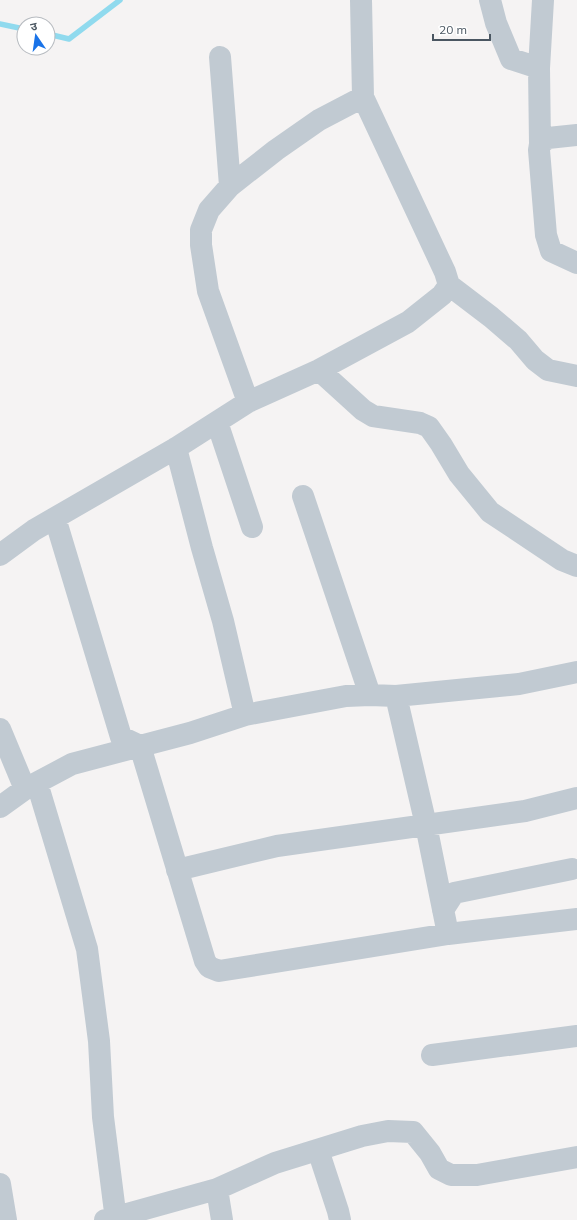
<svg xmlns="http://www.w3.org/2000/svg" width="577" height="1220" font-family="Mulish,'Noto Sans Devanagari',sans-serif">
<style>
.lines{fill:none;stroke-linecap:round;stroke-linejoin:round}
.stream{stroke:#90daee;stroke-width:5.5}
.street{stroke:#c1cad2;stroke-width:22}
</style>
<rect width="100%" height="100%" fill="#f5f3f3"/>
<g class="lines">
<path class="stream" d="M0,24L24,29
M48,34L69,39L120,0"/>
<path class="street" d="M490,0L496,23L511,59L539,68
M220,57L230,186
M577,135L548,138L540,144L539,150L546,235L551,251L577,263
M540,144L539,68L543,0
M449,285L491,317L518,340L535,360L548,370L577,376
M319,370L363,410L373,416L420,423L429,427L441,444L459,474L490,512L562,560L577,566
M248,402L208,291L201,245V230L209,210L230,186L276,150L319,120L363,97
M217,422L252,527
M176,448L202,548L223,621L245,715
M303,496L370,695
M55,518L121,737L140,746L205,961L209,967L219,971L448,934L577,919
M0,555L34,530L176,448L248,402L319,370L408,322L442,295L449,285L445,272L363,97L361,0
M396,696L426,825L448,934
M0,729L25,789
M37,783L87,949L99,1041L103,1117L116,1220
M0,807L25,789L72,764L190,733L245,715L346,696L370,695L396,696L519,684L577,672
M177,870L277,846L525,811L577,798
M443,910L454,893L572,869
M432,1055L577,1036
M318,1150L338,1211L340,1220
M0,1184L6,1220
M217,1189L222,1220
M105,1220L217,1189L275,1163L362,1136L388,1131L413,1132L430,1153L439,1169L451,1175H477L577,1157"/>
</g>
<g transform="translate(36 36) rotate(347)"><circle r="19" fill="#ffffff" stroke="#b7bbc0"/>
<path d="M0-3L7 15L0 10L-7 15Z" fill="#1a73e8"/>
<text y="-6" font-size="11" font-weight="bold" text-anchor="middle" fill="#4a5661">उ</text>
</g>
<path d="M433 34v6h57v-6" fill="none" stroke="#4a5661" stroke-width="2"/>
<text x="439" y="34" font-size="12" fill="#4a5661" stroke="#ffffff" stroke-width="3" paint-order="stroke">20 m</text>
</svg>
